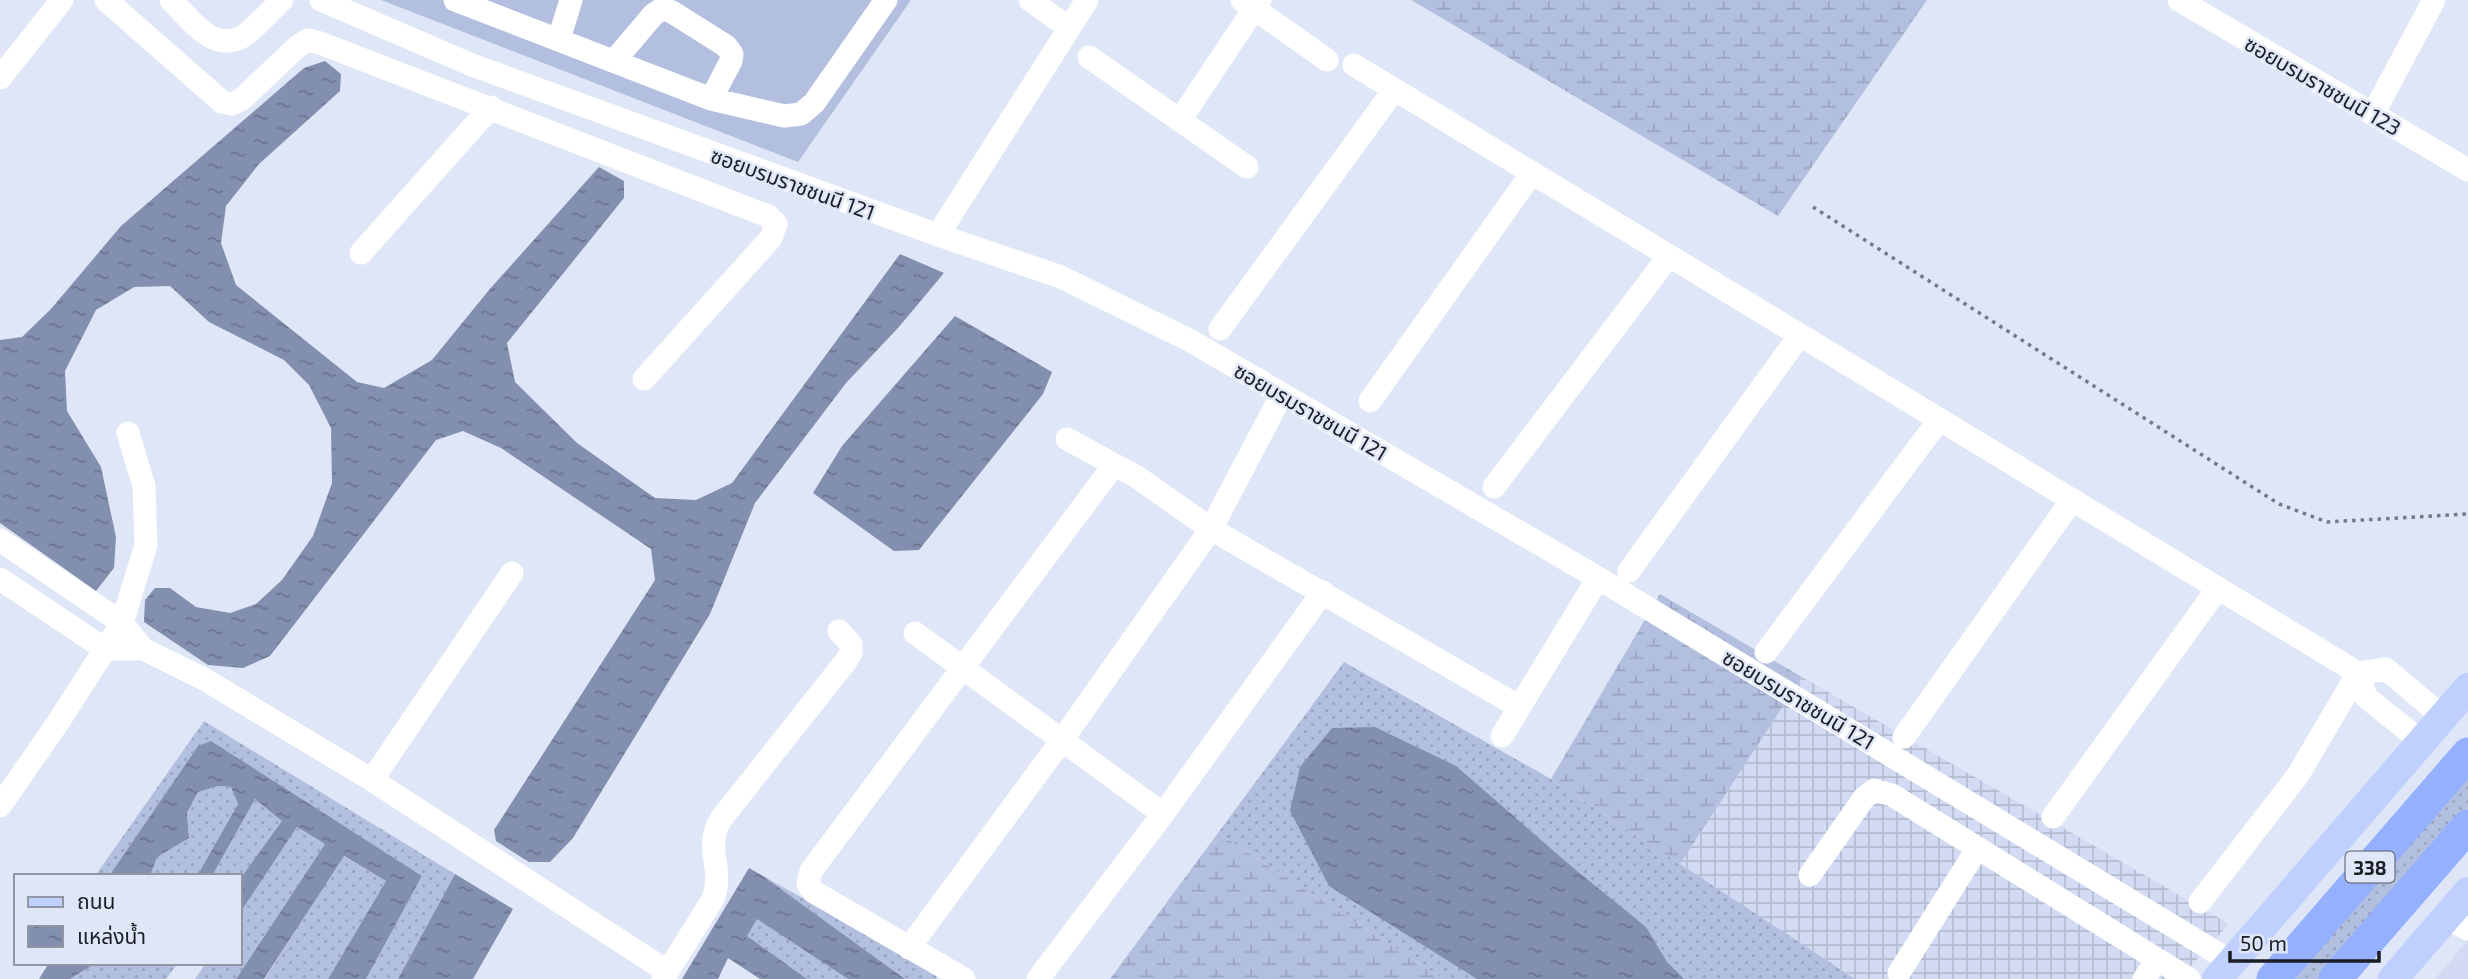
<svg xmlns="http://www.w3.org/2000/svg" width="2468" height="979" font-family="'Exo 2','Noto Sans Thai',sans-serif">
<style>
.built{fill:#d2dbf3}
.industrial{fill:url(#industrial-grid)}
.grass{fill:url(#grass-dots)}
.wetland{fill:url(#wetland-marsh)}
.garden{fill:#b3bfdf}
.water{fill:url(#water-ripples)}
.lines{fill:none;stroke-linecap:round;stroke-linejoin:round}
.path{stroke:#757a85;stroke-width:3.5;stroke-dasharray:3.5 5;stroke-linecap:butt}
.minor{stroke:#fff;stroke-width:23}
.major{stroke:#bfd0fe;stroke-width:30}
.highway{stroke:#95b0fe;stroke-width:33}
.labels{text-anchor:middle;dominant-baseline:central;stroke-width:5;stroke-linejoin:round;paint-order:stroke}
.shield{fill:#dfe6f7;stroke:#555963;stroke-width:2}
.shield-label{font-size:19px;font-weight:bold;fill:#1a1d23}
.street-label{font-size:21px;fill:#1a1d23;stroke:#dfe6f7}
</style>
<defs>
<pattern id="industrial-grid" width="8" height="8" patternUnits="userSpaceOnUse" patternTransform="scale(1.75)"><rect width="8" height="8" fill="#d2dbf3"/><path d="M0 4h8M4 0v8" fill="none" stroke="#b4bcd0"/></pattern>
<pattern id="grass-dots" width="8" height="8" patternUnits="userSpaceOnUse" patternTransform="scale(1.75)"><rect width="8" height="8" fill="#b3bfdf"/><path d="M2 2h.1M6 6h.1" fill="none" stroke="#99a4bf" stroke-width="1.8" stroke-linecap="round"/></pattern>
<pattern id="wetland-marsh" width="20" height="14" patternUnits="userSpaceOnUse" patternTransform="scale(1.75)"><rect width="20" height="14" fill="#b3bfdf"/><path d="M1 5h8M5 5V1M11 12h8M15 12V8" fill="none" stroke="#99a4bf"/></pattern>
<pattern id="water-ripples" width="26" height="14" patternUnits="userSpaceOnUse" patternTransform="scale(1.75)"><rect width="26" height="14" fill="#838faf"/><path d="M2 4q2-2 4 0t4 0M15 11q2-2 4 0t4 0" fill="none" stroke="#6a748e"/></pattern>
</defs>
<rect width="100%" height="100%" fill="#dfe6f7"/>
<path class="built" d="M2468,940V979H2435Z"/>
<path class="industrial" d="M1802,677L2229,924L2179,979H1855L1680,864Z"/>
<path class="grass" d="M1344,662L1551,779L1855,979H1443L1218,833Z
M204,721L455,874L398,979H366L422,876L198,746L109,876H95Z
M2468,778V808L2321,979H2293Z
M218,786L231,787L238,804L197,876H150L156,857L189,838L187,813L198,792Z
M255,799L283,821L240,879V876H212Z
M297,827L325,844L236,979H195L206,963H240V913Z
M343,856L386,881L328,979H265Z
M763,876L939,974L936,979H905Z
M757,918L848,979H807L746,936Z
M96,963H178L166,979H70Z"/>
<path class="wetland" d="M1411,0H1927L1778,216Z
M1660,594L1802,677L1680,864L1551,779Z
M1218,833L1443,979H1110Z"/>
<path class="garden" d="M381,0H911L798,162Z"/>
<path class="water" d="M325,61L341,74L340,91L259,164L226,206L221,243L236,285L357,382L384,388L432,360L489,290L599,167L624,181V198L507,343L515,382L577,443L655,498L696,500L732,483L900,254L944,273L898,328L846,383L755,503L710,614L573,838L550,862H529L496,841L494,830L655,580L651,549L501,448L463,431L436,440L270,656L243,668L208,665L144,622L145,600L155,588H170L196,607L230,613L256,604L282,580L313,536L332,483L331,428L309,385L284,360L209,322L170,286L134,287L96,310L65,371L67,411L101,467L116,537L114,568L96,591L0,523V340L22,337L51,309L121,226L304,68Z
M955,316L1052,372L1043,394L919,550L894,551L813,493L842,446Z
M1375,727L1456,766L1571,866L1646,927L1667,962L1684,979H1477L1329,886L1290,811L1300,767L1332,728Z
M211,741L422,876L366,979H328L386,881L344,856L264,979H236L325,844L297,827L240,913V879L282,821L255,799L212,876H197L238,804L231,787L218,786L198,792L187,813L189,838L157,857L150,876H109L198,746Z
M749,868L763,876L905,979H848L757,919L747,936L807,979H760L728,958L718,979H682Z
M455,874L513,909L473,979H398Z
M49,963H96L70,979H39Z"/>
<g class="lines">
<path class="path" d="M1813,207L2279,504L2327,522L2468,514"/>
<path class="minor" d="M106,0L222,102L232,104L242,99L297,47L308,40L320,43L768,216L776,224L771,238L644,379
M171,0C189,18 211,51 240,38C250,34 272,9 282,0
M321,0L472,65L938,235L1061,277L1191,341L1598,578L2232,962
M455,0L711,99L784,116L801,114L814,103L886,0
M1030,0L1069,28
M1242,0L1327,60
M2179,0L2468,170
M559,39L571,0
M1089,57L1247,167
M615,60L653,15L663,8L672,12L726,46L732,54L731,61L711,99
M1354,65L2358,673L2298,775L2200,902
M0,78L62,0
M2373,114L2434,0
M1180,120L1260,0
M938,235L1087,0
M361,253L491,107
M1220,329L1394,90
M1370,401L1532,173
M1067,439L1137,477L1211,529L1518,706
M1494,487L1669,256
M0,540L122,623L143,649H105L0,579
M1629,571L1800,335
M915,633L1163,814
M143,649L204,679L372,780L668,972
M1766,652L1939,420
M1502,736L1598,578
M1904,737L2072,500
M2422,742L2366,697L2358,673L2386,669L2443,717
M372,780L512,573
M0,806L57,724L122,623L146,545L144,486L128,433
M2053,817L2218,588
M1810,875L1864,798L1874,790L1892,795L2189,979
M2446,918L2468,929
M909,948L1062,740L1211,529L1282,394
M1899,973L1977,849
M663,979L713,899C725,867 703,849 721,819L846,661L851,653V644L839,631
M964,979L814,892L808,884L811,871L1114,465
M1038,979L1163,814L1323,592
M2144,979L2157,960"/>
<path class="major" d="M2217,979L2468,688
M2393,979L2468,892"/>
<path class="highway" d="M2273,979L2468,754
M2335,979L2468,826"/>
</g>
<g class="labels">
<rect class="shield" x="2345.5" y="851.5" width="49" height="31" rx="5"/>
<g class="shield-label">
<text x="2370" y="867">338</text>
</g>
<g class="street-label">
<text transform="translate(2323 85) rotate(30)">ซอยบรมราชชนนี 123</text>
<text transform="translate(793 183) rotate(20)">ซอยบรมราชชนนี 121</text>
<text transform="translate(1311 411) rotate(30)">ซอยบรมราชชนนี 121</text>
<text transform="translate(1799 699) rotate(31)">ซอยบรมราชชนนี 121</text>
</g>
</g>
<rect x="14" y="874" width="228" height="91" fill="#dfe6f7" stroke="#9096a2" stroke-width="2"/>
<rect x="28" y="897" width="35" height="10" fill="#bfd0fe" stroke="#9096a2" stroke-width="2"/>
<text x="77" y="909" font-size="21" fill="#1a1d23">ถนน</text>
<rect x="28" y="926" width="35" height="21" fill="url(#water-ripples)" stroke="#9096a2" stroke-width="2"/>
<text x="77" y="944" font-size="21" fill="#1a1d23">แหล่งน้ำ</text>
<path d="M2230 951v10h149v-10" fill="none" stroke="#1a1d23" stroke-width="3.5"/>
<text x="2240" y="951" font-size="21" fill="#1a1d23" stroke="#dfe6f7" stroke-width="5" paint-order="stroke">50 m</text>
</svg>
